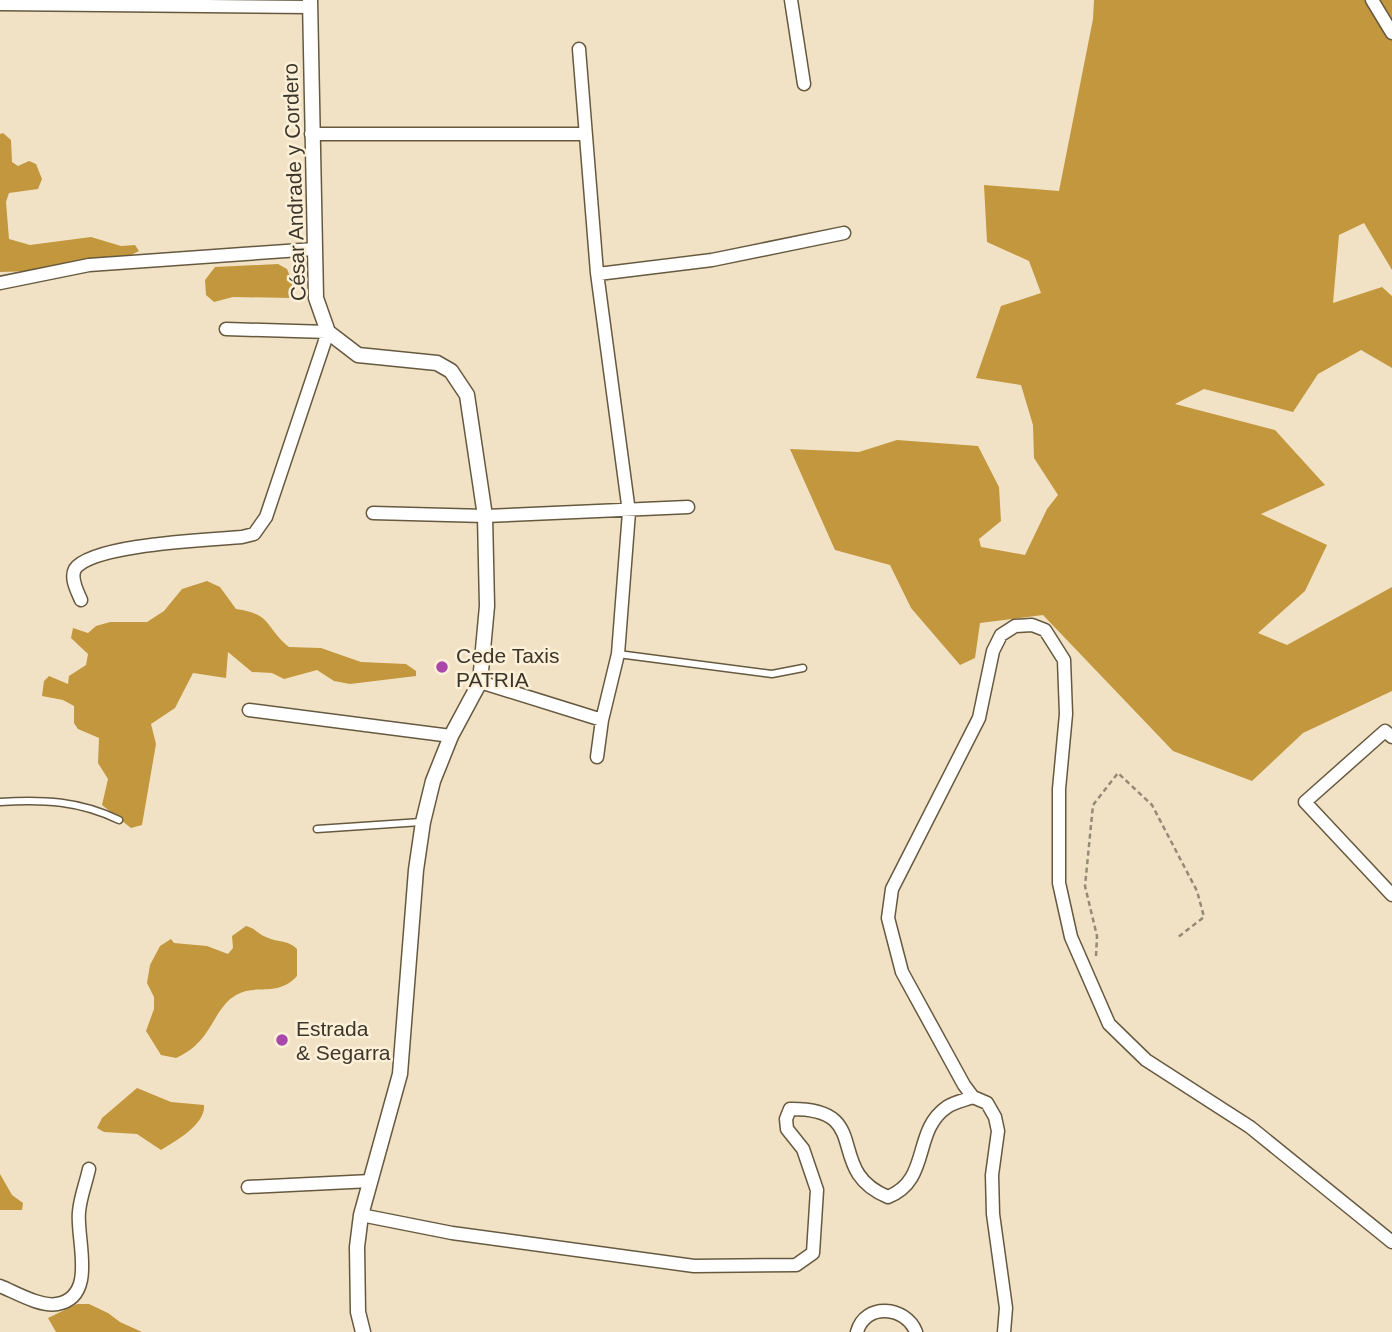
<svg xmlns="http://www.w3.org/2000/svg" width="1392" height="1332" font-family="Arial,sans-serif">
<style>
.forest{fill:#c2973d}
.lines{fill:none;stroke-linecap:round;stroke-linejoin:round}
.service-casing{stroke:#66593f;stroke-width:9}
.minor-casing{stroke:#66593f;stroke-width:15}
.tertiary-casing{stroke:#66593f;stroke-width:17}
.path{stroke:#958a76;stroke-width:2.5;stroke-dasharray:5 3.5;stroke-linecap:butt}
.service{stroke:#fff;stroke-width:6}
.minor{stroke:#fff;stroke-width:12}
.tertiary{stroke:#fff;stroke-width:14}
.poi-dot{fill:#ab46ab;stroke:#fdf0d8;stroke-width:2.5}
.labels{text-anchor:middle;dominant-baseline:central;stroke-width:5;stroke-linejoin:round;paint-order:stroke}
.street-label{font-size:21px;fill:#3c362a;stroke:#fdf0d8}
.poi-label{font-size:21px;fill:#3c362a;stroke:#fdf0d8;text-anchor:start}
</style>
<rect width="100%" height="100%" fill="#f2e2c5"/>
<path class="forest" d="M1094,0H1392V270L1364,223L1339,235L1333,303L1382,287L1392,296V368L1361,350L1318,374L1293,412L1204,389L1175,404L1275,430L1325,485L1261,514L1327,545L1305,591L1258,633L1287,645L1392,587V691L1303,733L1252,781L1173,751L1043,615L980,623L975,658L960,665L911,608L890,565L835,550L790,449L859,452L897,440L978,446L999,487L1001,521L979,539L981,547L1025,555L1047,509L1058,495L1034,458L1033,425L1021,385L976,378L1001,306L1041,293L1029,261L987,242L984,185L1059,191L1093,19Z
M3,133L11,140L12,162L18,166L29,161L36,164L42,179L38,189L9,193L6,202L9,239L30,245L91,237L121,246L135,245L139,251L123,259L33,271L0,272V134Z
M278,264L287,269L292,281V298L233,297L214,302L206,295L205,280L215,267Z
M207,581L220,587L236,609C273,614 265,628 289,647L321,648L361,662L406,664L416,671V676L350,684L334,681L317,670L284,679L272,673L252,672L228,652L226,678L193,673L175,708L151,724L156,744L142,825L131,828L102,805L108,779L98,763L99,738L78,729L74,723V706L63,700L42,696L44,681L49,676L68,684L69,676L86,665L88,654L71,638L73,628L88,633L96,626L110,622H147L164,611L182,589Z
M246,926C255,928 258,934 266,937C278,943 287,939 297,949V976C277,998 256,983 236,995C212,1009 213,1042 176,1058L161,1055L146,1031L154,1009V997L147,983L150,965L160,946L171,939L174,943L207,946L228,954L233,948L232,936Z
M137,1088L171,1102L204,1105C206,1124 176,1141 161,1150L137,1134L104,1132L97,1128L102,1118Z
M0,1174L12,1195L23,1203L22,1210H0Z
M77,1304H89L108,1313L120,1322L142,1332H56L48,1318Z"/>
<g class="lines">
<g class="service-casing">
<path id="service" d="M618,654L772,674L803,668
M0,802C43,799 80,801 119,820
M317,829L421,822"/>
</g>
<g class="minor-casing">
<path id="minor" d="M791,0L804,84
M1372,0L1392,33
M0,4L310,7
M579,49L597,273L629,512L618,654L602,720L597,757
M311,134H584
M598,274L712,260L844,233
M0,283L89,265L314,249
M373,513L485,516L688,507
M81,600C77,591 70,578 75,569C92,544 210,540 242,537L254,534L266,517L328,332L226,329
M480,682L602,720
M249,710L451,736
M1392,737L1385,731L1305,802L1392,895
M248,1187L371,1181
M361,1215L452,1233L694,1266L796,1265L813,1253L817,1190L803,1149L787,1129L786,1119L790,1109C876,1108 822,1170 888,1197C931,1180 912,1131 947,1107C954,1102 965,1100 973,1097
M0,1286C15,1292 40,1307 57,1304C98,1297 76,1239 79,1212C80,1198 86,1183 89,1169
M857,1332C865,1302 906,1306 916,1332
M1004,1332L1006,1308L993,1214L992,1175L998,1131L995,1117L987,1103L973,1097L964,1085L902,972L888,918L892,889L979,718L993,651L1001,635L1015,626L1032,625L1045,630L1064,660L1066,714L1059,789V883L1071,937L1109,1024L1146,1060L1250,1127L1392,1242"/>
</g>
<g class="tertiary-casing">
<path id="tertiary" d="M310,0L316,298L328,332L358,355L437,363L451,371L467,395L485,516L487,606L480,682L451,736L433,781L423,822L416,870L400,1074L361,1215L357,1247L358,1312L363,1332"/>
</g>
<path class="path" d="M1096,956L1097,936L1085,886L1093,805L1118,773L1152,805L1197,891L1204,917L1177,938"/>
<use href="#service" class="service"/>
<use href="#minor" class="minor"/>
<use href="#tertiary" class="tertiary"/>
</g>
<g class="poi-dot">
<circle cx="442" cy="667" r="7"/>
<circle cx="282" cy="1040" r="7"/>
</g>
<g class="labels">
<g class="street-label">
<text transform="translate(294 182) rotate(-92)">César Andrade y Cordero</text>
</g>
<g class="poi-label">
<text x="456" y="655">Cede Taxis<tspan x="456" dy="24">PATRIA</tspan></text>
<text x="296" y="1028">Estrada<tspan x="296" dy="24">&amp; Segarra</tspan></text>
</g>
</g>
</svg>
